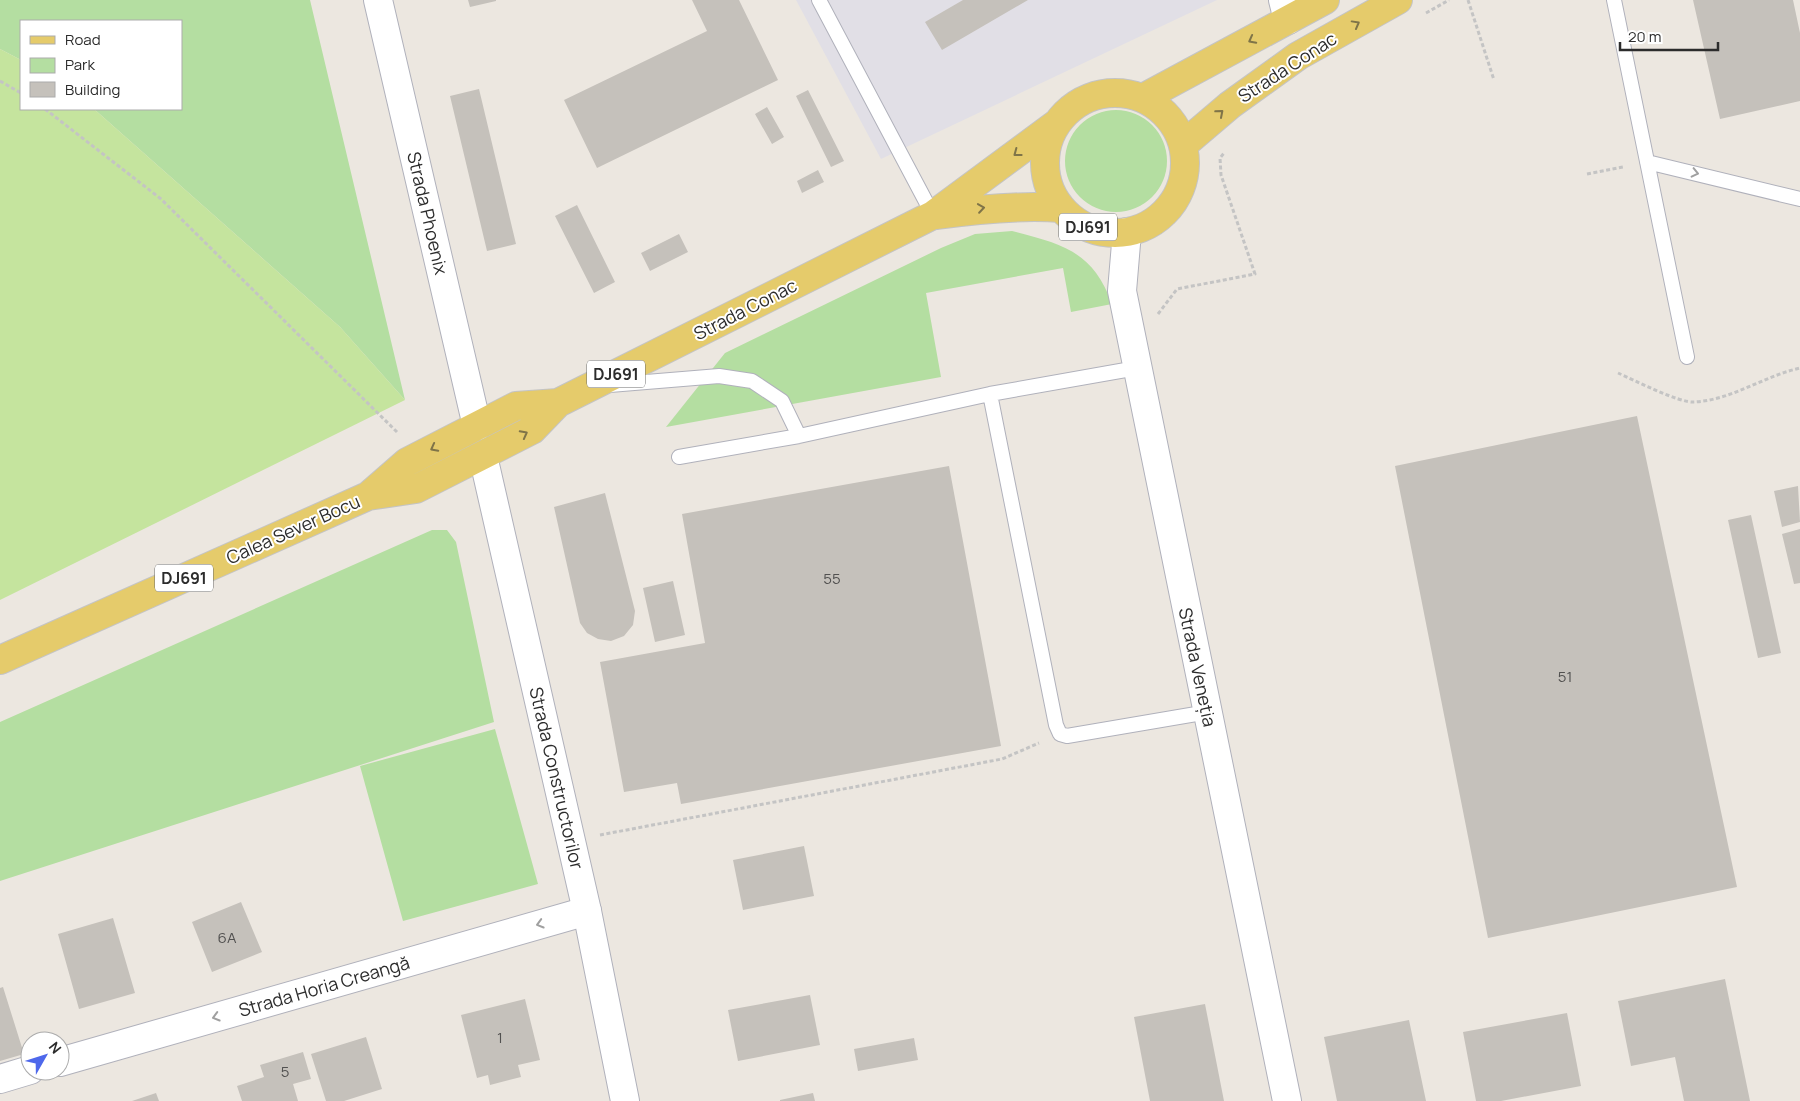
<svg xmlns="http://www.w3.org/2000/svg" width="1800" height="1101" font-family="Manrope,sans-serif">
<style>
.industrial{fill:#e1dfe6}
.green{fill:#b4dea1}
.pitch{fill:#c5e49e}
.building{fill:#c5c1bb}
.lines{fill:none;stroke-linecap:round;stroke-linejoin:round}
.lane-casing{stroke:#b0b1bb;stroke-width:16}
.street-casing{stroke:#b0b1bb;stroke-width:30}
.secondary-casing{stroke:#b0b1bb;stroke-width:30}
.primary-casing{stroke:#c4c4c4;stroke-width:30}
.path{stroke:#c4c4c4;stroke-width:3;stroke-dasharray:4 2.5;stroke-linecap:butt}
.lane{stroke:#fff;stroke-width:14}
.street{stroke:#fff;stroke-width:28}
.secondary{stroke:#fff;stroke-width:28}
.primary{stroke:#e5cb6b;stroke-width:28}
.oneway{stroke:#7f7448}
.oneway2{stroke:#a0a0a0}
.labels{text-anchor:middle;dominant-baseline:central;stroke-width:4;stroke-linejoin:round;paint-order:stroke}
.number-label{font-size:15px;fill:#525150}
.shield{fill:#fff;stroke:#6b6b6b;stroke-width:1}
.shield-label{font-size:16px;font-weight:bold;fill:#2c2c2c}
.street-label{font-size:18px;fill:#2c2c2c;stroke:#fff}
</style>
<rect width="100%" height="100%" fill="#ece7e0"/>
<path class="industrial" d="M796,0H1217L881,159Z"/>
<path class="green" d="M0,0H310L405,400L340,327L94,109H181V21H21V60L0,49Z
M1065 161a51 51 0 1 1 102 0a51 51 0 1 1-102 0Z
M1012,231C1062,244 1093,251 1112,304L1071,312L1063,268L926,293L941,377L666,427L725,353L941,248L975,234Z
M432,530H447L456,542L494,722L0,881V722Z
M495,729L538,884L403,921L360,766Z"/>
<path class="pitch" d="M0,49L21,60V109H94L340,327L405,400L0,600Z"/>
<path class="building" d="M468,0H496V1L470,7Z
M692,0H739L778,80L597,168L564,100L707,31Z
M963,0H1028L942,50L925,22Z
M1693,0H1793L1800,33V101L1720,119Z
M479,89L516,244L487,251L450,96Z
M808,90L844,161L831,167L796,96Z
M767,107L784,137L772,144L755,114Z
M818,170L824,182L802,193L797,181Z
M577,205L615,282L594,293L555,216Z
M679,234L688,252L650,271L641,253Z
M1637,416L1737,887L1488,938L1395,466Z
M949,466L1001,746L681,804L677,783L624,792L600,662L705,643L682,514Z
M1798,486L1800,522L1782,527L1774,491Z
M605,493L635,611L633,625L624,636L611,641L598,639L587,633L580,623L554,507Z
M1751,515L1781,653L1758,658L1728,520Z
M1800,529V583L1794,584L1782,534Z
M673,581L685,635L655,642L643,588Z
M804,846L814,896L743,910L733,860Z
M241,902L262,952L212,972L192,922Z
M113,918L135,993L79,1009L58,934Z
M1725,979L1750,1101H1684L1675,1057L1631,1066L1618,1001Z
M3,987L24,1054L0,1061V988Z
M810,995L820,1045L738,1061L728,1010Z
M525,999L540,1060L518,1065L521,1077L490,1085L488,1075L477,1078L461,1015Z
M1205,1004L1224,1101H1150L1134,1017Z
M1567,1013L1581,1086L1501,1101H1476L1463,1032Z
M1409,1020L1426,1101H1337L1324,1037Z
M366,1037L382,1089L344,1101H326L311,1054Z
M914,1038L918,1060L858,1071L854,1049Z
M303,1052L311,1079L293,1084L298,1101H242L237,1086L264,1077L260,1065Z
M156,1093L159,1101H132Z
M813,1093L815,1101H780V1100Z"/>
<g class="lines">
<g class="lane-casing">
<path id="lane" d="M819,0L933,215
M1614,0L1687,357
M1647,162L1800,199
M610,385L719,376L752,381L782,401L799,436
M990,394L1056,725L1060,734L1067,736L1208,712
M679,457L799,436L990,394L1137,368"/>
</g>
<g class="street-casing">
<path id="street" d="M378,0L477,426
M1283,0L1288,20
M60,1062L587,911
M0,1079L30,1070"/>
</g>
<g class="secondary-casing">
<path id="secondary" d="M1127,232L1122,291L1287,1101
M483,456L587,911L625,1101"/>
</g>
<g class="primary-casing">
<path id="primary" d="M1045 163a70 70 0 1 1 140 0a70 70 0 1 1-140 0Z
M1143,98L1325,0
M1183,145L1230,105L1298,56L1398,0
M937,215C979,209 1019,205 1061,208
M368,496L407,462L516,406L558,403
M0,660L368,496L416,489L532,430L558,403L933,215L1056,124"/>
</g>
<path class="path" d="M1468,0L1494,80
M1426,13L1449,0
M0,81L21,93
M45,109L161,199L397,432
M1587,174L1623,167
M1158,314L1177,289L1255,274L1221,175L1220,158L1224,153
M1618,373C1634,380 1679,403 1694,402C1732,400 1764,376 1800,368
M600,835L1002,759L1039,743"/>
<use href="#lane" class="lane"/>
<use href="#street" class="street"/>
<use href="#secondary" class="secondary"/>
<use href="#primary" class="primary"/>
</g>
<defs><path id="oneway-chevron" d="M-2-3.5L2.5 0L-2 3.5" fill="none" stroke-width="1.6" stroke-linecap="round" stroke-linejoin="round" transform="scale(1.25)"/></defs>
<g class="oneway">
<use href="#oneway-chevron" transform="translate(1356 24) rotate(-29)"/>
<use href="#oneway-chevron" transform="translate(1252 40) rotate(152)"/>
<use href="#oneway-chevron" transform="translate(1220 113) rotate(-41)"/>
<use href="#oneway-chevron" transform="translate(1017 153) rotate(143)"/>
<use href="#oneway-chevron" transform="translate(981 208) rotate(-8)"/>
<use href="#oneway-chevron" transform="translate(524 434) rotate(-28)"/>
<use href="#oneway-chevron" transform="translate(434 448) rotate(152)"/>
</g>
<g class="oneway2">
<use href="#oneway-chevron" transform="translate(1695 173) rotate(13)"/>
<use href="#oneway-chevron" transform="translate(540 924) rotate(164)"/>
<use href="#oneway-chevron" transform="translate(216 1017) rotate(164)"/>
</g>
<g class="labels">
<g class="number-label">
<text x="832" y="578">55</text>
<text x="1565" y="676">51</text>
<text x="227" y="937">6A</text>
<text x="500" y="1037">1</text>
<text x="285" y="1071">5</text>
</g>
<g class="shield">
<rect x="1059" y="213.5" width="58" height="27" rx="4"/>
<rect x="587" y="360.5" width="58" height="27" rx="4"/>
<rect x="155" y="564.5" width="58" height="27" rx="4"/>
</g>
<g class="shield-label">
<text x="1088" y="227">DJ691</text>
<text x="616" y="374">DJ691</text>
<text x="184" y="578">DJ691</text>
</g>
<g class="street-label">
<text transform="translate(1287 67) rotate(-33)">Strada Conac</text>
<text transform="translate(428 213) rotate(77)">Strada Phoenix</text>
<text transform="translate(745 309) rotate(-27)">Strada Conac</text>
<text transform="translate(293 529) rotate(-24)">Calea Sever Bocu</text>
<text transform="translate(1198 667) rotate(78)">Strada Veneția</text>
<text transform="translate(557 778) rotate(77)">Strada Constructorilor</text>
<text transform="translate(324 986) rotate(-16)">Strada Horia Creangă</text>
</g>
</g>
<rect x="20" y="20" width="162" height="90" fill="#ffffff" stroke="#ababab"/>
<rect x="30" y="36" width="25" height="8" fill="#e5cb6b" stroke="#ababab"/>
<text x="65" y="45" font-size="15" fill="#2c2c2c">Road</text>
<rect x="30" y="58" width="25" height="15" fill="#b4dea1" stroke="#ababab"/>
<text x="65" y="70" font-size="15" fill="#2c2c2c">Park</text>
<rect x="30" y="82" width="25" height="15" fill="#c5c1bb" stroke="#ababab"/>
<text x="65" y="95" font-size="15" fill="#2c2c2c">Building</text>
<g transform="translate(45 1056) rotate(51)"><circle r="24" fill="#ffffff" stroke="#ababab"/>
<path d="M0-4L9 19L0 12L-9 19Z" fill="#4e68eb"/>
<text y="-8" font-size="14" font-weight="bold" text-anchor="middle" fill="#2c2c2c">N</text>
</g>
<path d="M1620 42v8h98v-8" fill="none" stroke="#2c2c2c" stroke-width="2.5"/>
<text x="1628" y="42" font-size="15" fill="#2c2c2c" stroke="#ffffff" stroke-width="4" paint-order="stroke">20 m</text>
</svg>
